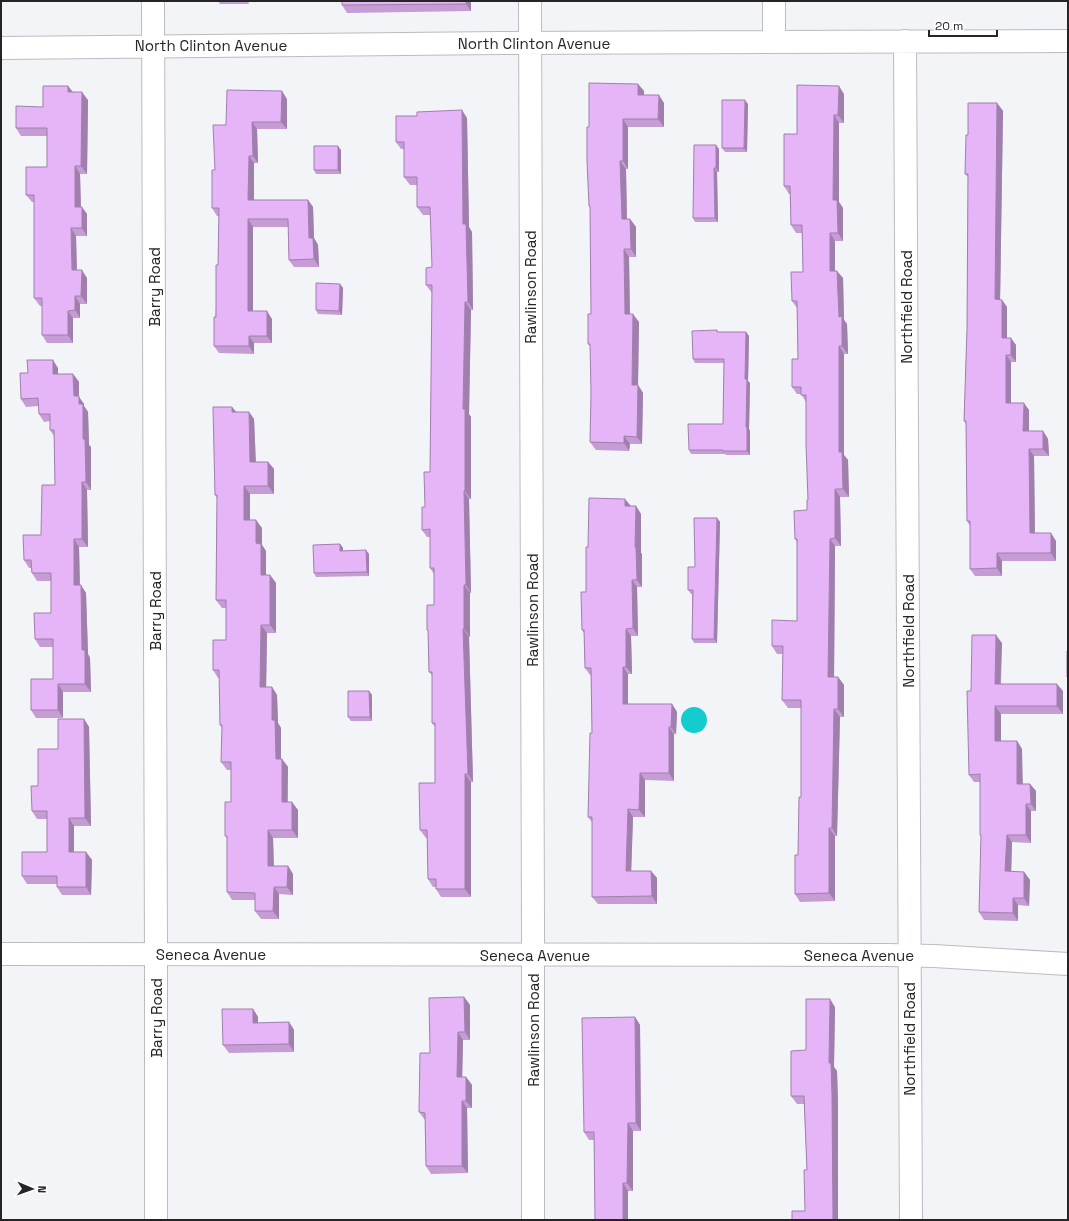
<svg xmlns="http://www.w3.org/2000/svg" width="1069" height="1221" font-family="'Space Grotesk',sans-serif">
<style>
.water{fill:#14ccce}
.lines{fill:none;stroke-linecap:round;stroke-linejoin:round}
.street-casing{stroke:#bbbcc0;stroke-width:24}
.secondary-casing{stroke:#bbbcc0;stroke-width:24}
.street{stroke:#fff;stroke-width:22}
.secondary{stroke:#fff;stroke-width:22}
.wall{fill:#c59cd4}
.shaded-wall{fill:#a07fad}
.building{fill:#e5b5f7;stroke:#a07fad}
.labels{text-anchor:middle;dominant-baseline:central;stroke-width:3.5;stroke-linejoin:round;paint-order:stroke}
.street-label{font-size:15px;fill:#252527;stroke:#fff}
</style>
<rect width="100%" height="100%" fill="#f2f4f8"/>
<path class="water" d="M681 720a13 13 0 1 1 26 0a13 13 0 1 1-26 0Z"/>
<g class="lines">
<g class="street-casing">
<path id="street" d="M153,1L156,954V1220
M530,1L533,924V1220
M774,1V42
M905,41L911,1220
M1,48L501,43L1068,41"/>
</g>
<g class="secondary-casing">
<path id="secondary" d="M1,954L888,955L934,956L1068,964"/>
</g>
<use href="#street" class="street"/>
<use href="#secondary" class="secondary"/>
</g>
<path class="wall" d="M218,1H248L249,4H220Z
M342,1H471V11L347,13L342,5Z
M638,84L644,91V95L664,103V127H628V169H626L627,219H630L636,227V257H629L630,314L639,322L638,385L643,393L642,444H630L629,451L596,450L590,442L591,393V347L588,344L591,314L590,208L589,206V127Z
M68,86L73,92L88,100L87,174H80L81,207L87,214V236H76L77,270L87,278V304H80V318H73V343H47L42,335V306H40L34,298V202H32L26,195L47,167V136H21L16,128Z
M844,94V123H839V202L843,208V241H835V271L843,278L844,320L847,324L848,354H844V455L848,460L849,497H840L841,546H835L834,677H838L844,685V717H840L837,836H835V901L800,902L795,894L798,855L801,797V708H788L782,700L783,654H777L772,646L797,621V542L795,539L807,510L808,500L806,402L801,394H797L792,387L798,359L797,308L792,301L803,272L802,233H796L791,225L790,194H789L784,186L797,134Z
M287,99V129H257L258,163H254V200H308L313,207L314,238L318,245L319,267H294L289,260L288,227H253V311L272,319V343H254V354L219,353L214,346L218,265L219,216H217L212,208L215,170L226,125Z
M997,103L1003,111L1000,300H1002L1007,307V338L1016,345V362H1011V403L1029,410V431H1043L1048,439L1049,456H1034L1035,533L1056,541V561H1002V576H975L970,569V526L967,521L966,424L964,421L967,329L968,177L965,174L968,135Z
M748,104L747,152H725L722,148Z
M467,118L469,227L472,232L473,310H471L469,414L471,417V499H469L471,593H470V637H469L473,782H471V897H441L436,889V887H433L428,879L427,838H426L420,830L435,783V727L432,723V675L429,672L428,631L427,630L434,605V574L430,568V537H427L422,530L430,472L432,293L426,285L432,267L431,215H423L417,207V185H410L404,177V149H401L396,142Z
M719,149V172H717L718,222H695L693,218Z
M341,150V174H316L314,170Z
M340,284L343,288L342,315L318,314L316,310Z
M717,330L718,332H746L749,336L748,381L750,383L749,429L750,431V455H726L725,454H691L689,450L723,424L724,363H695L693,359Z
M58,368V374H73L79,382V397L84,404V406L88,412L89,445L91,447V490H87L88,547H79L80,585L86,593L88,654L90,658L91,692H63V718H36L31,710L53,679V647H40L35,639L51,613V581H37L32,573L31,568H29L24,560L41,535L55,485L54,436L50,430V421L44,422L39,414V406L26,407L21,399L28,373Z
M232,407L236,412H249L254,419L256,462H268L274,469V494H250V520L262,528V545L266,551V575H270L276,583V633H267L266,687H272L277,695L278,723L281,728V759H282L288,767V802L298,810V838H273L274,866H288L293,874V895L279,894V919H261L255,911V900H232L227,892V838L225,836L231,802V770H227L221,762L222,728L220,725V678H218L213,670L226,640V608H222L216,600L217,498L215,495Z
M630,506H636L641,514V553L642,554V587H637L638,636H631L632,674H628V704H672L677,712L676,734H674V781L645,780V817H633L631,871H651L657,878V904H598L592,897V822L588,817L592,733L591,675H590L585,668L584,633L582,630L586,592L588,547Z
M717,518L720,522L717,643H694L692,639V594H691L688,590L695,567Z
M340,544L343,548V551L369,554V576L316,577L314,573Z
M1002,643L1001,684L1063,691V714H1001V741H1017L1022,749V784H1030L1036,791V811H1031V843L1012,842L1011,872H1024L1030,880L1029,906L1018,905V921L984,920L979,912L981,837L980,835V782H974L969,775L971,691Z
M369,691L372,695V721H351L348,717Z
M84,719L89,727L91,826H74V852H86L92,860L91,895H62L57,887V884H27L22,876L47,852V819H37L32,811L38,786L58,749Z
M464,997L470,1005V1040H463L462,1077H466L472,1085V1108H467L468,1173L431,1174L426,1166L425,1120L419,1112L430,1053Z
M835,1007L834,1067L837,1071L838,1103V1220H792L805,1211L807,1170L804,1104H797L791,1096L806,1050Z
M253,1009L258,1017V1023L289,1022L294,1030V1052L229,1053L223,1045Z
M635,1017L640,1025L641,1131H633V1191H628V1220H595L594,1140H589L584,1132Z"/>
<path class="shaded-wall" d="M466,1H471V11L466,4Z
M638,84L644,91V103L638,95Z
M68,86L74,94L68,92Z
M839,86L844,94V123L838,115Z
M282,91L287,99V129L281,122Z
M82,92L88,100L87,174L81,166Z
M659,95L664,103V127L658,119Z
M745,100L748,104L747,152L744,148Z
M997,103L1003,111L1000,307L995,299Z
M462,110L467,118L469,227L472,232L473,310L468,302L463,224Z
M834,115L839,123V202L843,208V241L838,233L833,200Z
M623,119L628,127V169L623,161Z
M252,122L257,129L258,163L253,156Z
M716,145L719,149V172L716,168Z
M338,146L341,150V174L338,170Z
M249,156L254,163V207L248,200Z
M620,161L626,169L627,227L622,219Z
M75,166L80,174L81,214L75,207Z
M714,168L717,172L718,222L715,218Z
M308,200L313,207L314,238L318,245L319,267L314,259L309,238Z
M82,207L87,214V236L82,228Z
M248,219L253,227V319L248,311Z
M630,219L636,227V257L631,249Z
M71,228L76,236L77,278L72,270Z
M830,233L835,241V279L830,271Z
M624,249L629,257L630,322L625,314Z
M82,270L87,278V304L81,296Z
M837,271L843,278L844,320L847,324L848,354L842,346L839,317Z
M340,284L343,288L342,315L339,311Z
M75,296L80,304V318L75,310Z
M1002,300L1007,307V345L1002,338Z
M465,302L471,310L469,414L471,417V499L465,491L463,409Z
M68,311L73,318V343L68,335Z
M267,311L272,319V343L267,336Z
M633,314L639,322L638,385L643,393L642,444L637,437L632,385Z
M746,332L749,336L748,381L750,383L749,429L750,431V455L747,451L746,427L745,379Z
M249,336L254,343V354L249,346Z
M1011,338L1016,345V362L1011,355Z
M839,346L844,354V455L848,460L849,497L843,489L839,452Z
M1006,355L1011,362V410L1006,403Z
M53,360L58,368V382L53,374Z
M73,374L79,382V397L84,404V406L88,412L89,445L91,447V490L86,482L83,439L74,396Z
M1024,403L1029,410V439L1023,431Z
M232,407L238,414L232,412Z
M249,412L254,419L256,470L250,462Z
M1043,431L1048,439L1049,456L1043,449Z
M624,436L630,444L629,451L624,443Z
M1029,449L1034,456L1035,541L1030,533Z
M268,462L274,469V494L268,486Z
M82,482L87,490L88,547L82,539Z
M244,486L250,494V528L244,520Z
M835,489L840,497L841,546L835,538Z
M464,491L469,499L471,593L466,585Z
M625,499L631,506H625Z
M636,506L641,514V553L642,554V587L637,580L635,547Z
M717,518L720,522L717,643L714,639Z
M256,520L262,528V545L266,551V583L261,575L256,543Z
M1051,533L1056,541V561L1051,553Z
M74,539L79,547L80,593L74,585Z
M830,539L835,546L834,685L828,677Z
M340,544L343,548V555L340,551Z
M366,550L369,554V576L367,572Z
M997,553L1002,561V576L997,568Z
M270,575L276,583V633L270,625Z
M632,580L637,587L638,636L633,628Z
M81,585L86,593L88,654L90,658L91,692L85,684L82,650Z
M464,585L470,593V637L464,629Z
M261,625L267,633L266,695L260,687Z
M463,629L469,637L473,782L468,774Z
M626,629L631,636L632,674L626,667Z
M996,635L1002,643L1000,691L995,684Z
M623,667L628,674V711L623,704Z
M838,677L844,685V717L838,709Z
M58,684L63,692V718L58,710Z
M1057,684L1063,691V714L1057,706Z
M272,687L277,695L278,723L281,728V767L276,759L272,720Z
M369,691L372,695V721L370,717Z
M672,704L677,712L676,734L671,727Z
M995,706L1001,714V749L995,741Z
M834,709L840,717L837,836L832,828Z
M84,719L89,727L91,826L85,818Z
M669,727L674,734V781L669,773Z
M1017,741L1022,749L1023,791L1017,784Z
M282,759L288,767L287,810L282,802Z
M640,773L645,780V817L639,810Z
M465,774L471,782V897L465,889Z
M1030,784L1036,791V811L1031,804Z
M292,802L298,810V838L292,830Z
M1026,804L1031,811V843L1026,835Z
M628,809L633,817L631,878L626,871Z
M69,818L74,826V860L69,852Z
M829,828L835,836V901L829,893Z
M268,830L273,838L274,874L268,866Z
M1007,835L1012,842L1011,879L1005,871Z
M86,852L92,860L91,895L86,887Z
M288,866L293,874V895L287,887Z
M651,871L657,878V904L652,896Z
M1024,872L1030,880L1029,906L1024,898Z
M274,887L279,894V919L273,911Z
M1013,898L1018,905V921L1013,913Z
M464,997L470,1005V1040L465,1032Z
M830,999L835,1007L834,1067L837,1071L838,1103V1220H833L829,1063Z
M253,1009L258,1017V1031L253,1023Z
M635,1017L640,1025L641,1131L636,1123Z
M289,1022L294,1030V1052L289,1044Z
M458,1032L463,1040L462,1085L457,1077Z
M466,1077L472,1085V1108L466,1101Z
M462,1101L467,1108L468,1173L462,1166Z
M628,1123L633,1131V1191L627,1183Z
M623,1183L628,1191V1220H623Z"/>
<path class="building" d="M342,1H466V4L342,5Z
M589,83L638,84V95H659L658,119H623V161H620L622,219H630L631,249H624L625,314H633L632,385H638L637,437L624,436V443L590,442L591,393L590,344H588V314H591L590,206H589L587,161V127H589Z
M797,85L839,86L838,115H834L833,200H837L838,233H830V271H837L839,317L842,316V346H839V452H842L843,489H835V538L830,539L828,677H838V709H834L832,828H829V893L795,894V855H798L799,797H801V700H782L783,646H772V620L797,621V539H795L794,511L807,510V500H808L806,444V395H801V387H792V359H798L797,301H792L791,272H803L802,225H791L790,186H784V134H797Z
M43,86H68V92H82L81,166H75V207H82V228H71L72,270H82L81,296H75V310L68,311V335H42V298H34V195H26V167H47V128H16V106L43,107Z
M227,90L282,91L281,122H252L253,156H249L248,200H308L309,238H313L314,259L289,260L288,219H248V311H267V336H249V346H214V317H216V265H218L219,208H212V170H215L213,125H226Z
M722,100H745L744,148H722Z
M968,103H997L995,299L1002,300V338H1011V355H1006V403H1024L1023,431H1043V449H1029L1030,533H1051V553H997V568L970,569V521H967L966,421H964L967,329L968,174H965L966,135H968Z
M462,110L463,224H466L468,302H465L463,409H465V491H464L466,585H464V629H463L468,774H465V889H436V879H428L427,830H420L419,783H435V723H432V672H429L428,630H427V605H434V568H430V529L422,530V507H425L424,472H430L432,285H426V268L432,267L430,207H417V177H404V142H396V116H417V112Z
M694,145H716V168H714L715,218H693Z
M314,146H338V170H314Z
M316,283L340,284L339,311L316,310Z
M717,330V332H746L745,379H747L746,427H747V451H723V450H689L688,424H723L724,359H693L692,331Z
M27,360H53V374H73L74,396H79V404H83V439H85L86,482H82V539H74V585H81L82,650H85V684H58V710H31V679H53V639H35L34,613H51V573H32L31,560H24L23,535H41L42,485H55L54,430H50V414H39L38,398L21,399L20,373H28Z
M213,407H232V412H249L250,462H268V486H244V520H256V543L261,544V575H270V625H261L260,687H272V720H275L276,759H282V802H292V830H268V866H288L287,887H274L273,911H255V893L227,892V836H225V802H231V762H221L222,725H220L219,670H213V640H226V600H216L217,495H215Z
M589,498L625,499V506H636L635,547H636L637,580H632L633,628L626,629V667H623V704H672L671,727H669V773H640L639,810L628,809L626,871H651L652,896L592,897V817H588L590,733H592L591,668H585L584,630H582L581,592H586V547H588Z
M694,518H717L714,639H692L693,590H688V567H695Z
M340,544V551L366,550L367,572L314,573L313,545Z
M972,635H996L995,684H1057V706H995V741H1017V784H1030L1031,804H1026V835H1007L1005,871L1024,872V898H1013V913L979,912L981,835H980V774L969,775L967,691H971Z
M1067,651H1068V677H1067Z
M348,691H369L370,717H348Z
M58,719H84L85,818H69V852H86V887H57V876H22V852H47V811H32L31,786H38V749H58Z
M464,997L465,1032H458L457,1077H466V1101H462V1166H426L425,1113L419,1112L420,1053H430L429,998Z
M806,999H830L829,1063H831L832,1095L833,1220H792V1211H805L804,1170H807L804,1096H791V1051L806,1050Z
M222,1009H253V1023L289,1022V1044L223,1045Z
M635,1017L636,1123H628L627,1183H623V1220H595L594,1132H584L582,1018Z"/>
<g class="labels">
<g class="street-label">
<text x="534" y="43">North Clinton Avenue</text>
<text x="211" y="45">North Clinton Avenue</text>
<text transform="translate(154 287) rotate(-90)">Barry Road</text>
<text transform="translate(530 287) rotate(-90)">Rawlinson Road</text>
<text transform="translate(906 307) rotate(-90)">Northfield Road</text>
<text transform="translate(532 610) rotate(-90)">Rawlinson Road</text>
<text transform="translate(155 611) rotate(-90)">Barry Road</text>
<text transform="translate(908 631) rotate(-90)">Northfield Road</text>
<text x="211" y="954">Seneca Avenue</text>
<text x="535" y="955">Seneca Avenue</text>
<text x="859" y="955">Seneca Avenue</text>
<text transform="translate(156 1018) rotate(-90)">Barry Road</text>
<text transform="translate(533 1030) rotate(-90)">Rawlinson Road</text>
<text transform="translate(909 1039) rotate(-90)">Northfield Road</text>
</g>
</g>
<rect width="1069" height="1221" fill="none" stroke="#252527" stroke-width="4"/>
<g transform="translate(32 1189) rotate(92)" stroke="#ffffff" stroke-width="3" paint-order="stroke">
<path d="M0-3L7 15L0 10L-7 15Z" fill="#252527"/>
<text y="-6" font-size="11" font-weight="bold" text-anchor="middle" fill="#252527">N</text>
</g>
<path d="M929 30v6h68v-6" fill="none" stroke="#252527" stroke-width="2"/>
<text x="935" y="30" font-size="12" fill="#252527" stroke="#ffffff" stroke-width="3" paint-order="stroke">20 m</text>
</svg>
